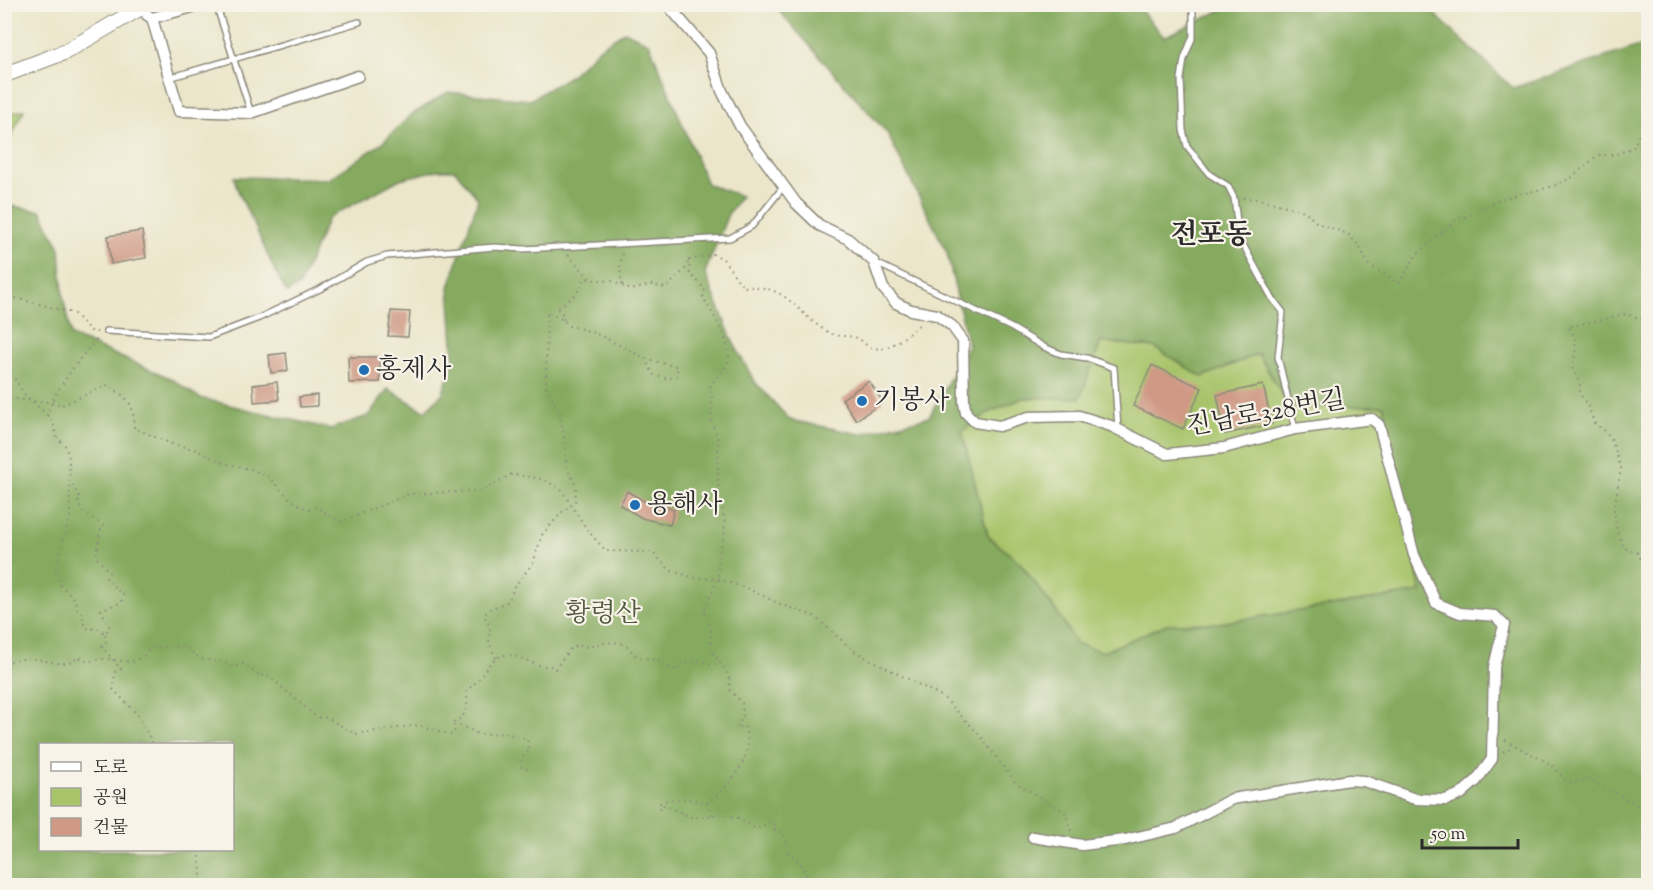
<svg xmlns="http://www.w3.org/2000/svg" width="1653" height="890" font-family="'Sorts Mill Goudy','Noto Serif KR',serif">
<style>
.green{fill:#a7c46b;stroke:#69784b;stroke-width:1.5}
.forest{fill:#85aa5f;stroke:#586a45;stroke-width:1.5;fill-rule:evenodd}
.building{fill:#cf9985}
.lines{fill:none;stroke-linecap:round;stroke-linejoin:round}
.service-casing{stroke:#8b887a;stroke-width:8}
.minor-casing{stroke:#8b887a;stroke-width:13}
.secondary-casing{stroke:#8b887a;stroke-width:17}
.path{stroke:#8b887a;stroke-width:2;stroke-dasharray:1.5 4.5;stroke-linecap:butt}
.service{stroke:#fff;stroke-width:5}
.minor{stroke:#fff;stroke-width:10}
.secondary{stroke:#fff;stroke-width:15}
.poi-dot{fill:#1f6fb2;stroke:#f7f3e8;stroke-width:2}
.labels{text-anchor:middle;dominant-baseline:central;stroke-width:4.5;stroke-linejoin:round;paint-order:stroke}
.poi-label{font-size:26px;fill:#2b2b2b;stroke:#f7f3e8;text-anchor:start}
.street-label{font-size:26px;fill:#2b2b2b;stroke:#f7f3e8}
.park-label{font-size:26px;fill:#50593e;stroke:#f7f3e8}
.quarter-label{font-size:28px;font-weight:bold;fill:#2b2b2b;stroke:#f7f3e8}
</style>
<rect width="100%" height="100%" fill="#f7f3e8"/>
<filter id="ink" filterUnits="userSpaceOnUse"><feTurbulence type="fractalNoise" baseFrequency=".0167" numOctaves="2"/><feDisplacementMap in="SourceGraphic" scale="12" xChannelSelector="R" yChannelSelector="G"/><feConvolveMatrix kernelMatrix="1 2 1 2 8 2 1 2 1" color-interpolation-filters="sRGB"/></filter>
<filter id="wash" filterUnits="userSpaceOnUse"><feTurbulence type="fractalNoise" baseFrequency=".008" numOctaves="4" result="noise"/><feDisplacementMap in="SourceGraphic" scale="24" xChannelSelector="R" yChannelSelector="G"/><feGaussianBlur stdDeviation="1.35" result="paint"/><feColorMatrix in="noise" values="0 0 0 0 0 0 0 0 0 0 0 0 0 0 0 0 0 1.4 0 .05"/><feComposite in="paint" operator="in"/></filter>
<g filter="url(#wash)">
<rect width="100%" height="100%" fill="#ebe6ca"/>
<path class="green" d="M24,110L5,149V114Z
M1101,342L1154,347L1203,377L1258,354L1290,407L1384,406L1421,592L1220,623L1167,624L1103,652L1075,643L1059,615L1020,563L988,536L962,431L990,412L1023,398L1080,397Z"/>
<path class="forest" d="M793,4L1136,5L1164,37L1232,5H1425L1513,88L1648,43V885H5L4,205L41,211L60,248L63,296L71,336L170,378L200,398L330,429L368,416L388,389L425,411L443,393L454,358L449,287L478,199L455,170H438L400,179L328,218L299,286L287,293C275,273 267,254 258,233C250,213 238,198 234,177L329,179L382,143L411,115L448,92L530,100L570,76L602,46L625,31L649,43L707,184L741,196L728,214L705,273L733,342L754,381L790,420L860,434L929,417L968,345L947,253L887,133L779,11ZM1101,342L1154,347L1202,377L1258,354L1290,407L1384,406L1421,592L1220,623L1167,624L1103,652L1075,643L1059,615L1020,563L988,536L962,431L990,412L1023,398H1080ZM40,744H232V850H40Z"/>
<g id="blocks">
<path class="building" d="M142,231L146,258L111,264L108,236Z
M391,311L410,312L408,337L388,336Z
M286,353L288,371L271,373L269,355Z
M348,357H380V382L349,383Z
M1152,365L1202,388L1183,429L1133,406Z
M869,381L883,402L856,420L842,399Z
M277,382L279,400L254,402L253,385Z
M1263,385L1272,424L1225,434L1217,395Z
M317,395V406L300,407L299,397Z
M627,491L654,507L655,504L674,510L670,525L642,518L620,505Z"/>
</g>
</g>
<g filter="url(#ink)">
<use href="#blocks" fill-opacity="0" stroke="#8b887a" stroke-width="1.5"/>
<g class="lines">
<g class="service-casing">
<path id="service" d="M216,4L251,113
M1193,4V36L1184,59L1181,79L1183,130L1187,146L1209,174L1228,186L1234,198L1239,237L1272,298L1283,312L1278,357L1295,429
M169,78L359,22
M876,263L1012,328L1044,347L1061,354L1087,358L1114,368L1118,429
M106,331L209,337L259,318L322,288L367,262L387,256L495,247L523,249L730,238L752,226L784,186"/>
</g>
<g class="minor-casing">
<path id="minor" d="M667,4L709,53L722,91L740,126L796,203L819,225L848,239L874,262L883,288L896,303L911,310L937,315L952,326L963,341L964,403L966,413L975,422L999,426L1029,417L1079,416L1111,426L1167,454L1224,448L1295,429L1372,419L1379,425L1414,555L1436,603L1460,613L1495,616L1504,625L1494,667L1492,759L1476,781L1461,794L1446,800L1415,799L1364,781L1349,780L1232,799L1176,828L1125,840L1082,845L1033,837
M147,15L152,18L204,4
M152,18L179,111L251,113L358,76"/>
</g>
<g class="secondary-casing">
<path id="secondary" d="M4,75L65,52L147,4"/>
</g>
<path class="path" d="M1243,198L1259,199L1305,211L1317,223L1348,234L1359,246L1369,265L1399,283L1417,254L1458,218L1467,217L1500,199L1551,187L1571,178L1598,155H1613L1633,148L1642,129L1648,124
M568,255L590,279
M689,260L690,274L705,289L703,297C710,310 734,346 728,362C724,373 713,379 709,389L712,395L711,420L718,439V483L725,524L724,537L719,552L718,579L704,611L711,629V651L729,675L730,690L742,703L743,716L736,728L744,726C758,755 728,788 707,803
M689,260L714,254L723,259L743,287C788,284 794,311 826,331C839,339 847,334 857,338C861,339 864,344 868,346C888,356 907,334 921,323
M622,285L620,269L622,252
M4,295L73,313L92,332H97
M564,320L562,313L556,308C566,303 582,291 584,279L612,281L631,290L651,285L666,288L685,269L688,263
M1648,321L1626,314L1568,327C1579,340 1576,350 1572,367L1580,383V394L1589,408L1594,423L1605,431L1612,441L1621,468L1614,510L1617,531L1624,548L1638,553L1648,574
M4,373L14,378L26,396L47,415C52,394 83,353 99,337
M4,398L57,403L60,406L108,385C129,399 134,402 134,428L172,444L194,449L223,463L251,469L268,477L290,499L308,510L316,507L341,522L409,494L481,491L512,474L542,479L561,489L588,531L606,551L652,552L671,571L696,578L718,579L746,588L782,605L814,616L854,651L943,697L977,732L1016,783L1065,812L1071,831
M47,415L53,422L57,438L65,445L69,458L70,517L55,571L59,576L60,585L75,599L77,609L82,613L84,625L90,630L96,627L105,633
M69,480L79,496L78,504L83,512L104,526L100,531L96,557L109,572L106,579L123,595L122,602L101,610L110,628L105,633L106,642L102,647L121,669L115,672L113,689L138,715L153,744
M496,658L489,643L490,626L484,616L488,610L509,601L514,587L533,563L542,535L562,512L575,503L576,486L566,466L565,442L559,411L546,386L547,312L564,320L568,326C610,332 633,361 677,366V376L668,379L654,375L645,359
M4,662C12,662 16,659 23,659C41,656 63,671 78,657L88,662C118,651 128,675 151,648L185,647L201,659L222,662L234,667L243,664L260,676L268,675L316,717L328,718L355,734L419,725L452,735L455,730L453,722
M453,722C468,717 468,705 467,690C481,680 483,669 495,659C513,646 532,669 552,666L555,669L570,649L577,645C590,651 607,638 623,644C629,646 631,652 637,656C645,660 654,658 660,661C666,665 669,668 677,671L680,664C686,663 695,660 700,661C708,663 711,667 719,664
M454,722L478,734L506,733L527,739L529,751L520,760L522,768L529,769
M1505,740L1552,765L1564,779L1572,782L1589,780L1648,810
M1503,752L1513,746
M712,815L707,803C691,799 674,795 659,804L660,809L664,805L693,818L721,814L738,818L756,829L769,822L776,826L775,830L783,832L788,844L787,852C796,856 803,866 807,876L802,886
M199,850L202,886"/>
<use href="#service" class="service"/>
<use href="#minor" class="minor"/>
<use href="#secondary" class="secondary"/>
</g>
</g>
<g class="poi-dot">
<circle cx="364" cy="370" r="6"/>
<circle cx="862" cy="401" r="6"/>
<circle cx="635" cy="505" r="6"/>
</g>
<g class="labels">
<g class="poi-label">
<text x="376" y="370">홍제사</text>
<text x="874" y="401">기봉사</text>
<text x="647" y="505">용해사</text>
</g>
<g class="street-label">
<text transform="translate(1266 414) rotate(-10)">진남로328번길</text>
</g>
<g class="park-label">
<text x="603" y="614">황령산</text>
</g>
<g class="quarter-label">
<text x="1211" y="236">전포동</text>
</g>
</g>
<rect width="1653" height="890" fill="none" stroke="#f7f3e8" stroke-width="24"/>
<rect x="39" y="743" width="195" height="108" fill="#f7f3e8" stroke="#a5a39c" stroke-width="1.5"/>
<rect x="51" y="762" width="30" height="9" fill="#ffffff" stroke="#a5a39c" stroke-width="1.5"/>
<text x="93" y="773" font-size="18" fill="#2b2b2b">도로</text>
<rect x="51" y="788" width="30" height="18" fill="#a7c46b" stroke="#a5a39c" stroke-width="1.5"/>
<text x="93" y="803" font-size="18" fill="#2b2b2b">공원</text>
<rect x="51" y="818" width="30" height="18" fill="#cf9985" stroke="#a5a39c" stroke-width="1.5"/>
<text x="93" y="833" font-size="18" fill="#2b2b2b">건물</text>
<path d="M1422 839v9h96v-9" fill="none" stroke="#2b2b2b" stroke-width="3"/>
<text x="1431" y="839" font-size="18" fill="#2b2b2b" stroke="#f7f3e8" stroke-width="4.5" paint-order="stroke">50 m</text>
</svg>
